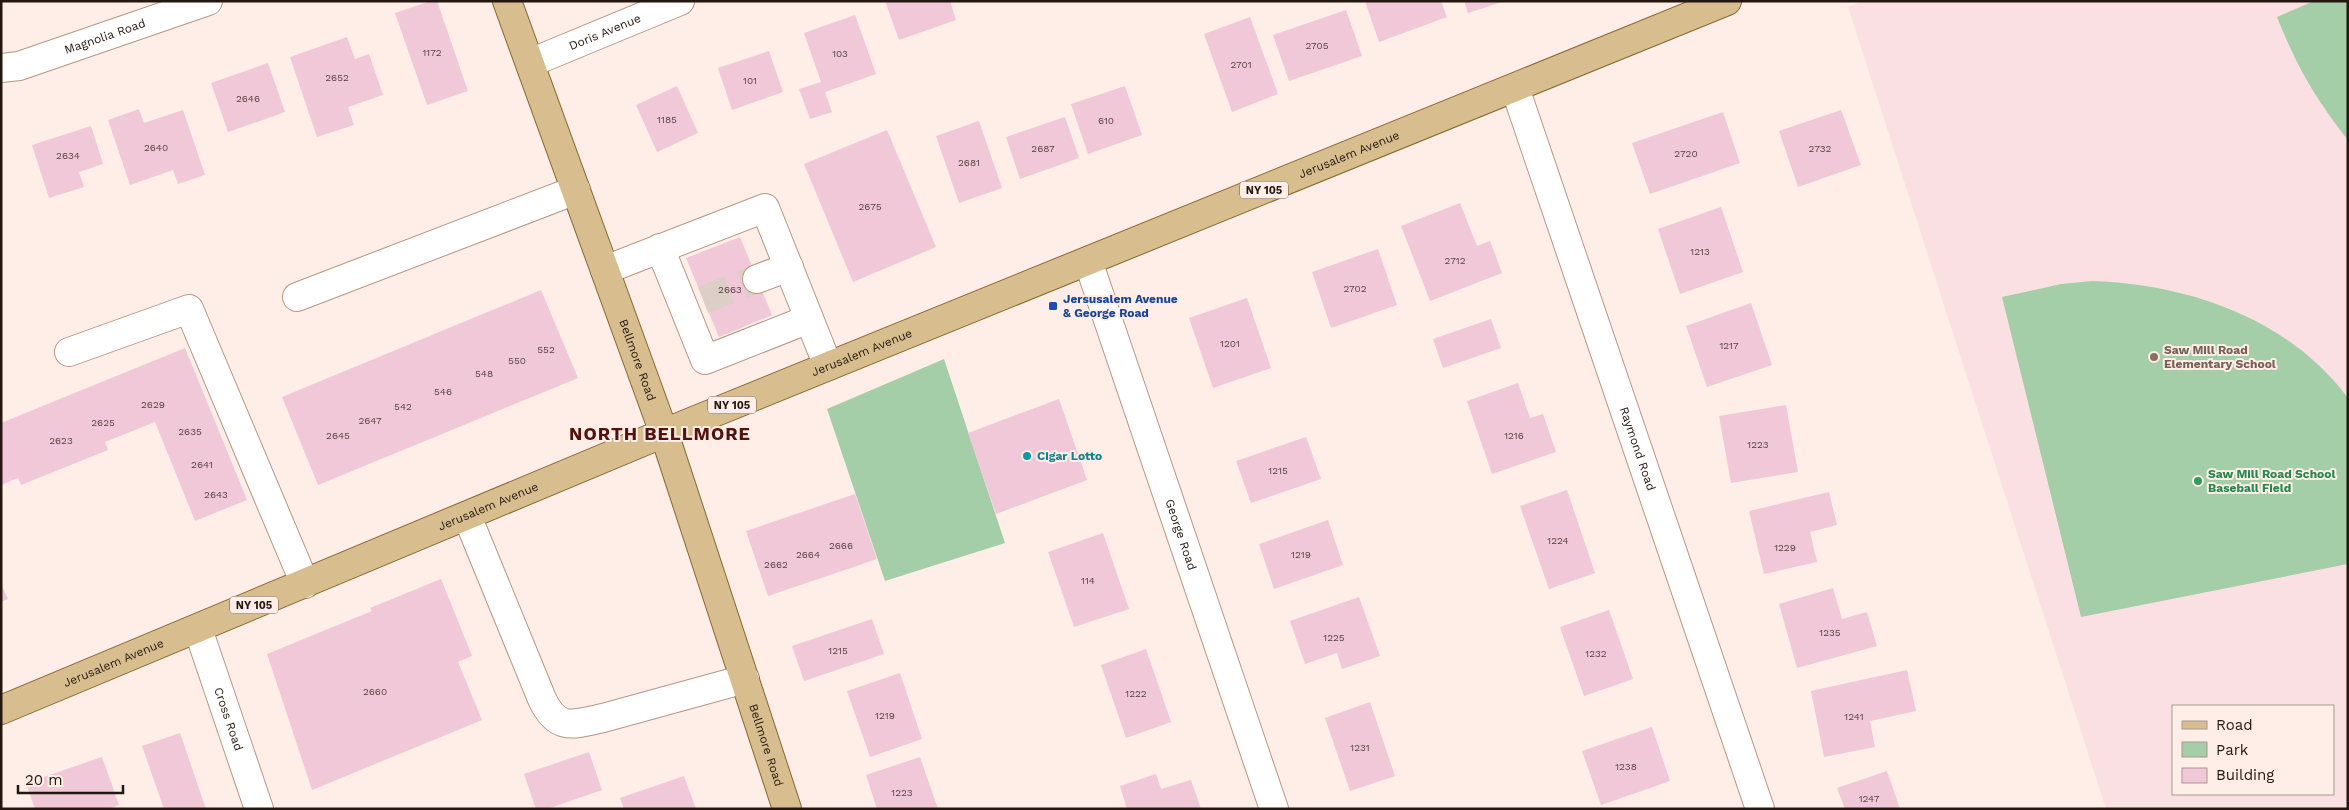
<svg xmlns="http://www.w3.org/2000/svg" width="2349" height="810" font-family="'Work Sans',sans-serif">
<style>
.education{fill:#fbe0e3;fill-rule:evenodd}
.green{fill:#a4cea7}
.building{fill:#f0c8d8}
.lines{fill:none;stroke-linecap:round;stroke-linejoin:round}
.minor-tunnel{stroke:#ddcec7;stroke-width:28;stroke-dasharray:28 14;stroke-linecap:butt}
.minor-casing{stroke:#b99584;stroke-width:30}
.major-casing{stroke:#886831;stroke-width:30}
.minor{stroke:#fff;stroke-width:28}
.major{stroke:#d8be8e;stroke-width:28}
.transit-dot{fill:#1a4fb4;stroke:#feeee7;stroke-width:2}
.education-dot{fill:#8d6e63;stroke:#feeee7;stroke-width:2}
.culture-dot{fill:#0f9aa8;stroke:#feeee7;stroke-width:2}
.leisure-dot{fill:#2e9e5b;stroke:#feeee7;stroke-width:2}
.labels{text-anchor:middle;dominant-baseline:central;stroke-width:4;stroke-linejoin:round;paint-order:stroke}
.number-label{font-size:10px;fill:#574343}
.shield{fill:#feeee7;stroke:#655851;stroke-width:1}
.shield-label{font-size:11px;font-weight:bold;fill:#241711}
.street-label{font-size:12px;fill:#241711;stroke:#feeee7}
.transit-label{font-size:12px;font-weight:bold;fill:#164399;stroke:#feeee7;text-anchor:start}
.education-label{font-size:12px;font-weight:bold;fill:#785e54;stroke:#feeee7;text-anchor:start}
.culture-label{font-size:12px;font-weight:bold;fill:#0d838f;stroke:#feeee7;text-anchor:start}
.leisure-label{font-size:12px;font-weight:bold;fill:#27864d;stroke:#feeee7;text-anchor:start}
.district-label{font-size:18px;font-weight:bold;letter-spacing:1px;fill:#55110b;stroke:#feeee7}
</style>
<rect width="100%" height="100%" fill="#feeee7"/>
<path class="education" d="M1862,1H2348V809H2106L1848,7ZM2173,706H2333V794H2173Z"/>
<path class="green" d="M2314,1H2348V140C2315,98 2297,67 2277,17Z
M2092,281C2188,284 2288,318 2348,398V564L2081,617L2002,297L2061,284Z
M944,359L1005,543L885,581L827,409Z"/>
<path class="building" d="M431,1H437L468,91L427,105L395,13Z
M885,1H950L956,20L899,40Z
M1365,1H1441L1447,17L1379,42Z
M1464,1H1502V2L1468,13Z
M1346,10L1362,56L1289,81L1273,35Z
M855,15L876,74L825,92L832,112L810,119L799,89L821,82L804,33Z
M1250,17L1278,94L1232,112L1204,34Z
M347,37L355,59L369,54L383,95L348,107L354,125L317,137L290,57Z
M769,51L783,92L732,110L718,68Z
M268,63L285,112L228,132L211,83Z
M677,86L698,133L657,152L636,105Z
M1125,86L1142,135L1088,154L1071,104Z
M139,109L144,123L183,110L205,175L178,184L173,170L130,185L108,120Z
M1841,110L1861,165L1798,187L1779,131Z
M1723,112L1740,163L1650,194L1632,143Z
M1065,117L1079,158L1020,179L1006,137Z
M979,121L1002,188L959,203L936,136Z
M91,126L103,164L79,172L84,187L49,198L32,145Z
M887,130L936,247L853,282L804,164Z
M1460,203L1477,246L1490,241L1502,273L1430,301L1401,226Z
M1721,207L1743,272L1680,294L1658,229Z
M740,237L772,315L719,337L686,258Z
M1378,249L1397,305L1331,328L1312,272Z
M541,290L578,378L318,485L282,397Z
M1247,298L1271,368L1213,388L1189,318Z
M1751,303L1772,365L1707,387L1686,326Z
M1491,319L1501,348L1443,368L1433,339Z
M185,348L247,500L195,521L155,422L105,442L108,450L21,485L18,478L1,485V423Z
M1518,383L1530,418L1543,414L1556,452L1492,474L1467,401Z
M1059,399L1087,480L996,514L968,433Z
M1786,405L1798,472L1731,483L1719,416Z
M1306,437L1321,479L1251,503L1236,461Z
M1567,490L1595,573L1549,589L1520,506Z
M1829,492L1837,525L1810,532L1817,562L1764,574L1749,511Z
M855,494L877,559L768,596L746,531Z
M1328,520L1343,565L1274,589L1259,544Z
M1103,533L1129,609L1074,627L1048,552Z
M441,579L472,656L458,662L482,720L312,790L267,654L372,611L370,608Z
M1,584L8,599L1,602Z
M1833,588L1842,619L1867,612L1877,646L1797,668L1779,604Z
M1359,597L1380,656L1342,669L1337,653L1305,664L1290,621Z
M1609,610L1633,679L1584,696L1560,627Z
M872,619L884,654L804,681L792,646Z
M1146,649L1171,722L1126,738L1101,665Z
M1907,670L1916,711L1870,721L1875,747L1824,757L1811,691Z
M900,673L922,739L870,757L847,691Z
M1370,702L1395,776L1350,791L1325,718Z
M1652,727L1670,781L1601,805L1582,751Z
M180,733L206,809H164L142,746Z
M589,752L602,790L547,809H536L524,774Z
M102,757L119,805L108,809H35L26,783Z
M920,757L938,809H877L866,775Z
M1887,771L1900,809H1845L1837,788Z
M1156,774L1161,789L1191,780L1201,809H1127L1120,786Z
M684,776L696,809H624L620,798Z"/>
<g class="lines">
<path class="minor-tunnel" d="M703,300L757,279"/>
<g class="minor-casing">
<g id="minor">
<path id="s1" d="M530,63L680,1"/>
<path id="s2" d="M1,68L19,66L208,1"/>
<path id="s3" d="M1515,88L1760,809"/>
<path d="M660,248L705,360L809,319"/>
<path id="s4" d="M1088,261L1274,809"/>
<path d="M605,270L765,208L828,366"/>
<path d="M757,279L789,267"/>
<path d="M297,297L576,190"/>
<path d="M69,352L189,309L305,584"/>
<path d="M467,516L542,699C557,731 572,725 603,718L745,679"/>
<path id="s5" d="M198,629L259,809"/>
</g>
</g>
<g class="major-casing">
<g id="major">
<path id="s6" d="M507,1L664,433L787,809"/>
<path id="s7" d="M1,710L664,433L1727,1"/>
</g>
</g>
<use href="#minor" class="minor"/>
<use href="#major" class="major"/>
</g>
<rect class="transit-dot" x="1048" y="301" width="10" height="10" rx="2.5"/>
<circle class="education-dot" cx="2154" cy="357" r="5"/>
<circle class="culture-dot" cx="1027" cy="456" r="5"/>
<circle class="leisure-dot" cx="2198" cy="481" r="5"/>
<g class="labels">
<g class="number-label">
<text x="1317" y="45">2705</text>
<text x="432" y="52">1172</text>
<text x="840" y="53">103</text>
<text x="1241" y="64">2701</text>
<text x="337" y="77">2652</text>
<text x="750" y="80">101</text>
<text x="248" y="98">2646</text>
<text x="667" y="119">1185</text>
<text x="1106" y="120">610</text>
<text x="156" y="147">2640</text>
<text x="1043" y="148">2687</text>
<text x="1820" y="148">2732</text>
<text x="1686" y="153">2720</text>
<text x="68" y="155">2634</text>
<text x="969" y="162">2681</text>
<text x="870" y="206">2675</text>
<text x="1700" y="251">1213</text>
<text x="1455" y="260">2712</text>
<text x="1355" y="288">2702</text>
<text x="730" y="289">2663</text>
<text x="1230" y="343">1201</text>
<text x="1729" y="345">1217</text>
<text x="546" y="349">552</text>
<text x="517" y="360">550</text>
<text x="484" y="373">548</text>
<text x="443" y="391">546</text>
<text x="153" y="404">2629</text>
<text x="403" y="406">542</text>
<text x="370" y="420">2647</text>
<text x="103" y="422">2625</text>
<text x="190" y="431">2635</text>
<text x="338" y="435">2645</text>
<text x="1514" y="435">1216</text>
<text x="61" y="440">2623</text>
<text x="1758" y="444">1223</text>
<text x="202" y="464">2641</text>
<text x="1278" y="470">1215</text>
<text x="216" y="494">2643</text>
<text x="1558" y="540">1224</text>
<text x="841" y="545">2666</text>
<text x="1785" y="547">1229</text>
<text x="808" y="554">2664</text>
<text x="1301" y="554">1219</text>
<text x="776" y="564">2662</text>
<text x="1088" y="580">114</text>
<text x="1830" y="632">1235</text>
<text x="1334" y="637">1225</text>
<text x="838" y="650">1215</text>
<text x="1596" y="653">1232</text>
<text x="375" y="691">2660</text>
<text x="1136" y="693">1222</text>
<text x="885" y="715">1219</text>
<text x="1854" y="716">1241</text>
<text x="1360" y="747">1231</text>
<text x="1626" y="766">1238</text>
<text x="902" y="792">1223</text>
<text x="1869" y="798">1247</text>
</g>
<g class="shield">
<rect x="1240" y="181.5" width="48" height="17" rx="4"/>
<rect x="708" y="396.5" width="48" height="17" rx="4"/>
<rect x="230" y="596.5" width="48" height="17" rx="4"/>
</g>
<g class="shield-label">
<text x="1264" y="190">NY 105</text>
<text x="732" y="405">NY 105</text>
<text x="254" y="605">NY 105</text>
</g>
<g class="street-label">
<text stroke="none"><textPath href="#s1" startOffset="81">Doris Avenue</textPath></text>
<text stroke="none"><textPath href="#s2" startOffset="109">Magnolia Road</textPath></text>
<text stroke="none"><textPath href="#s7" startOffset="1458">Jerusalem Avenue</textPath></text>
<text stroke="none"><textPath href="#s7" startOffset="932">Jerusalem Avenue</textPath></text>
<text stroke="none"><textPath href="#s6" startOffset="382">Bellmore Road</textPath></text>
<text stroke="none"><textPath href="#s3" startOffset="381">Raymond Road</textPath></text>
<text stroke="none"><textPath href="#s7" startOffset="528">Jerusalem Avenue</textPath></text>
<text stroke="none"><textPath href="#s4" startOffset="289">George Road</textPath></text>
<text stroke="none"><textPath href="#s7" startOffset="122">Jerusalem Avenue</textPath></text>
<text stroke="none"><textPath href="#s5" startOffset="95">Cross Road</textPath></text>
<text stroke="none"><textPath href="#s6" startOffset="788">Bellmore Road</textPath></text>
</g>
<g class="transit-label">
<text x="1063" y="299">Jersusalem Avenue<tspan x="1063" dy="14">&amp; George Road</tspan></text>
</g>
<g class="education-label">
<text x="2164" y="350">Saw Mill Road<tspan x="2164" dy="14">Elementary School</tspan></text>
</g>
<g class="culture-label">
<text x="1037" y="456">Cigar Lotto</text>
</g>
<g class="leisure-label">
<text x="2208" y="474">Saw Mill Road School<tspan x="2208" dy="14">Baseball Field</tspan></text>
</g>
<g class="district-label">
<text x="660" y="433">NORTH BELLMORE</text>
</g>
</g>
<rect width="2349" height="810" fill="none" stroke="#241711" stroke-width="5"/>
<rect x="2172" y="705" width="162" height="90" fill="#feeee7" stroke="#a79891"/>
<rect x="2182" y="721" width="25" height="8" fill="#d8be8e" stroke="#a79891"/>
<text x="2216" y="730" font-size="15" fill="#241711">Road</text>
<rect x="2182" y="742" width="25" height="15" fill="#a4cea7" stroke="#a79891"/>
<text x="2216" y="755" font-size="15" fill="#241711">Park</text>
<rect x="2182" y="768" width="25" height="15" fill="#f0c8d8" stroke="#a79891"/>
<text x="2216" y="780" font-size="15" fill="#241711">Building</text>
<path d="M18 785v8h105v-8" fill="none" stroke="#241711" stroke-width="2.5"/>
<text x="25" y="785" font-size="15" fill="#241711" stroke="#feeee7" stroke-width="4" paint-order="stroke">20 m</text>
</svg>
